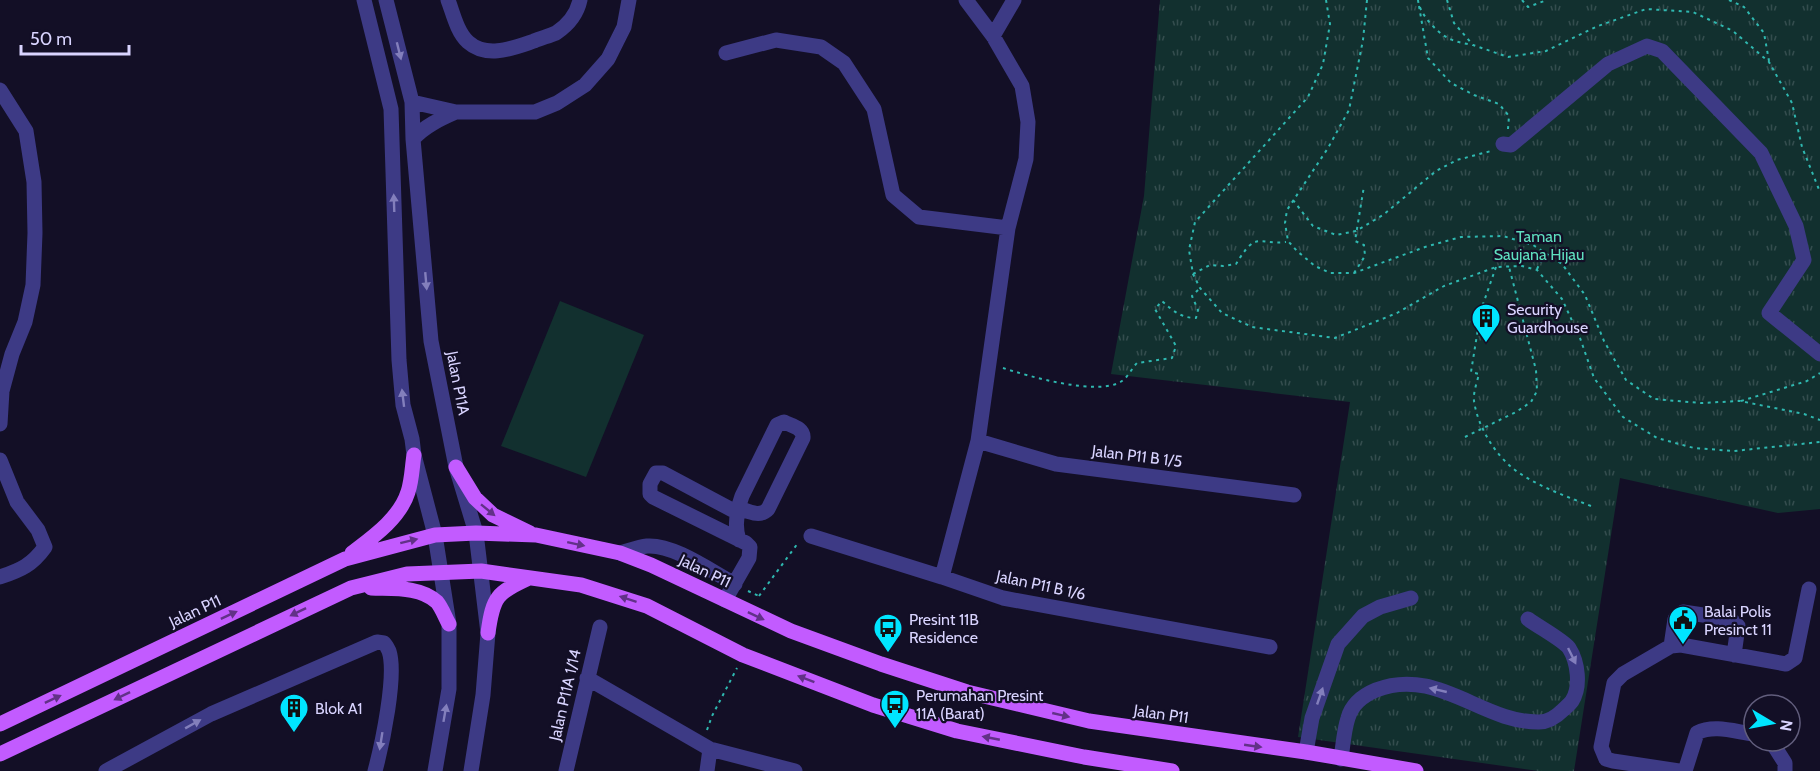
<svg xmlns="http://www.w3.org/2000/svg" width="1820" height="771" font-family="Cabin,sans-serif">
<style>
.grass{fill:#12302f}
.park{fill:url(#park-tufts)}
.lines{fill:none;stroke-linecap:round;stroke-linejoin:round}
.path{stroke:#2fb8b0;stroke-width:2;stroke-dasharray:3 4.5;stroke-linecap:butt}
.minor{stroke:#3d3a85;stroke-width:15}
.major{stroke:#c25bff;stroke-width:15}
.oneway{fill:#837fbc}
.oneway2{fill:#623188}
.labels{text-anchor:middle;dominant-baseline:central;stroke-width:4.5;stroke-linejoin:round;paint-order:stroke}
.park-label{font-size:16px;fill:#5fe0c0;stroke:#130f26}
.poi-label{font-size:16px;fill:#d9d4ff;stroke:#130f26;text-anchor:start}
.street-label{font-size:16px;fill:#d9d4ff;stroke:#130f26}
</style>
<defs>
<pattern id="park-tufts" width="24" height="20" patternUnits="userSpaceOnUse" patternTransform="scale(1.5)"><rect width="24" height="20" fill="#12302f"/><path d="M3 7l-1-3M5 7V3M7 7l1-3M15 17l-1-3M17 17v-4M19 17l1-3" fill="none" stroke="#344d4e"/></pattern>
</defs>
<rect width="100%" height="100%" fill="#130f26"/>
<path class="grass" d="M560,301L644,335L586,477L501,446Z"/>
<path class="park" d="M1160,0H1820V509L1778,513L1620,478L1574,771H1539L1298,737L1350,402L1111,374L1144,196Z"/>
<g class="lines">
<path class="path" d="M1326,0L1330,24L1323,64L1308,97L1195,222L1189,250L1193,274L1200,288L1222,313L1252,327L1335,338L1397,313L1444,286L1496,267L1522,266L1537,270L1562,299L1580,338L1594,378L1623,417L1657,438L1694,448L1734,451L1820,442
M1367,0L1363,40L1349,110L1328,148L1287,210L1285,223L1288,241L1297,251L1315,266L1330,273H1354L1425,247L1461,237L1503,236L1533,245L1562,264L1585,295L1604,341L1626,380L1654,399L1701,403L1740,401L1804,414L1820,420
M1418,0C1419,13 1436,32 1448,38C1455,42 1464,43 1472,45
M1447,0L1454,23L1473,45L1508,57L1546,51L1598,26L1646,9L1693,12L1733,31L1769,62L1792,103L1802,147L1820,192
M1522,0L1528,7L1547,0
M1729,0L1744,7L1764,33L1769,61
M1419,6L1428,58L1451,83L1474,95L1499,104L1509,116L1508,129
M1293,200L1313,226L1336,235L1356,231L1383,215L1436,171L1457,160L1491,151
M1496,267L1481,310L1471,372L1479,374C1477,382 1473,393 1474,401C1478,429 1499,462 1524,476C1545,489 1568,497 1591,506
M1537,269L1545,253
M1354,273L1365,256L1364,245L1355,241L1364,186
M1193,274L1210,265L1223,266L1236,264C1257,230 1256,245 1286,242
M1003,368C1028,376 1099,397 1122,381C1128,377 1132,368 1137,363L1172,358L1176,346L1155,309L1162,301C1173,311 1181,318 1196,318L1198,310L1192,296L1199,289
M1741,401L1807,381L1820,373
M1465,437L1516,412L1531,402L1537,391L1536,370L1509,267
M748,591L759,596
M759,596L798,543
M707,730L712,716L737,668"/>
<path class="minor" d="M364,0L391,109L399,360L403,405L412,439L414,455L435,535L449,624V689L435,771
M386,0L412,102L413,139L431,341L456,467L476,533L488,633L483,695L471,771
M448,0C453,13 457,32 468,42C487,59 513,48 534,41C541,38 549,36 556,33C568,25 577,14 580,0
M993,36L1014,0
M726,53L776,40L821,47L844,63L874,109L893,195L919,217L1008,228
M0,90L26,131L34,182L35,233L33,285L25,322L12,354L2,391L0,424
M412,102L456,112H535L557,103L585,85L608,59L624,27L629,0
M413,139C425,126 440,119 456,112
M1503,144L1511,145L1608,64L1647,46L1662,51L1761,153L1796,226L1804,260L1769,313L1820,354
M978,441L1056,464L1294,495
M0,460L17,502L38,530L45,547C32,565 21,570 0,577
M739,508C748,511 760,518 768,509L803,438C804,428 792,426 784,422L777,425L742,496C737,510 734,526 739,540
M811,536L942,577L1003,598L1270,647
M620,553C628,551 638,547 647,546C674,544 712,572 735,584
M942,577L978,441L1008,228L1026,159L1028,122L1022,86L993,36L966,0
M725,600L749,558L750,547L746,543L653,497L650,494V484L656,473H663L738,513
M1671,646L1675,619L1683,612L1730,619L1738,626L1734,655
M587,678L710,749L795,771
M1771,741L1785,763V771
M1306,752L1312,718L1338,644L1363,616L1380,607L1411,598
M1341,759C1343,745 1344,730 1348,718C1352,704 1364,695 1376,690C1437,666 1482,723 1539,722C1548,722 1556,717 1563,710C1565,708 1570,704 1572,701C1581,687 1578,662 1569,648C1563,640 1537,626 1528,619
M106,771L211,714L377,642L384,643C385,644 388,649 389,651C397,675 382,745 375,771
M566,771L600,627
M707,771L710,749
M1679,771L1613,761L1606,759L1601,747L1614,683L1623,674L1671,646L1681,645L1786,664L1795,658L1809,589
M1685,771L1697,733C1714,724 1736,732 1754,734"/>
<path class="major" d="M456,467L475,498L493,515L530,533
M352,553C373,537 400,518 408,492C412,480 412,467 414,455
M371,588C392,589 420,586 437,602C442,608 445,617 449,624
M488,633C493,596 497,593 529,578
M0,724L345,559L435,535L476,533L536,535L620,553L651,565L791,631L881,664L967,692L1089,721L1306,752L1416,771
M0,754L351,588L407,574L481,571L581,585L647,606L743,655L873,705L957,731L1084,757L1172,771"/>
</g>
<defs><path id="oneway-solid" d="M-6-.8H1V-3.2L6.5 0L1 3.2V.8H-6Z" transform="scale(1.5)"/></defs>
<g class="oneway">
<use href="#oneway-solid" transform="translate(399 51) rotate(76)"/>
<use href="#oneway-solid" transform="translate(394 203) rotate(-92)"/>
<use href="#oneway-solid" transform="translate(426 281) rotate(85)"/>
<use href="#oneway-solid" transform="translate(403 398) rotate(-97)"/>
<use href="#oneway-solid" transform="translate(1572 656) rotate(64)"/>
<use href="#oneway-solid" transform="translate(1438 690) rotate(-167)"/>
<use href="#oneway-solid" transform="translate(1320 696) rotate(-71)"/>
<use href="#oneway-solid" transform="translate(445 713) rotate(-80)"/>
<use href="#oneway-solid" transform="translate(193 724) rotate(-29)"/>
<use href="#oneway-solid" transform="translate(381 741) rotate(99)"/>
</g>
<g class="oneway2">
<use href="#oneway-solid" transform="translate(488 510) rotate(39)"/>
<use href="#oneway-solid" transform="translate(409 541) rotate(-14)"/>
<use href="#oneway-solid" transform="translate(576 544) rotate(12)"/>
<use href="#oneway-solid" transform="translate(628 599) rotate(-162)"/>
<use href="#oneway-solid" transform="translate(298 612) rotate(154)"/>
<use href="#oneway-solid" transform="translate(229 615) rotate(-25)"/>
<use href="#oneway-solid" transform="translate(756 616) rotate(25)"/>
<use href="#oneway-solid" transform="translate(806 679) rotate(-159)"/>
<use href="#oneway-solid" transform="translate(122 696) rotate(154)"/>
<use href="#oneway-solid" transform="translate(53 699) rotate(-25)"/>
<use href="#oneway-solid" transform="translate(1061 715) rotate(13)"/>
<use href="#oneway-solid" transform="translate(991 738) rotate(-169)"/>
<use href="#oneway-solid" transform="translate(1253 746) rotate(8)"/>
</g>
<defs>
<g id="building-pin" transform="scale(1.5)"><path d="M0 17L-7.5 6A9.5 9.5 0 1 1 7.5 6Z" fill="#00e5ff" stroke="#130f26"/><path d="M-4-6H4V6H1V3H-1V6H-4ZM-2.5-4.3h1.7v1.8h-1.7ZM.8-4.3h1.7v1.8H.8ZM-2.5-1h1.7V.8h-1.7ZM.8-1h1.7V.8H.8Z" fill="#111"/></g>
<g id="civic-pin" transform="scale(1.5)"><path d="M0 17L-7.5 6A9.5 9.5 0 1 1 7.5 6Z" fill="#00e5ff" stroke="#130f26"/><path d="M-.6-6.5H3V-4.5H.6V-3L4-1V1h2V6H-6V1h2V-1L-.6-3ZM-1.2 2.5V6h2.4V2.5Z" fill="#111"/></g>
<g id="bus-pin" transform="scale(1.5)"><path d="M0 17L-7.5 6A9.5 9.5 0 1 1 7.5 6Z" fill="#00e5ff" stroke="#130f26"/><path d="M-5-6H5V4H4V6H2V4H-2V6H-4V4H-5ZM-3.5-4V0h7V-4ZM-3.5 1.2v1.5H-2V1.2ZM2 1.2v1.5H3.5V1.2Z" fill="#111"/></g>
</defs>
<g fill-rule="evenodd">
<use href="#building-pin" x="1486" y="318"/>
<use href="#civic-pin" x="1683" y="620"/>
<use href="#bus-pin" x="888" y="628"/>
<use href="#bus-pin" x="895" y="704"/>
<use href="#building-pin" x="294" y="708"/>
</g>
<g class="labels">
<g class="park-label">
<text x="1539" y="236">Taman<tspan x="1539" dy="18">Saujana Hijau</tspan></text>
</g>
<g class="poi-label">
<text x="1507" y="309">Security<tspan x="1507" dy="18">Guardhouse</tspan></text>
<text x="1704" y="611">Balai Polis<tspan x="1704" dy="18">Presinct 11</tspan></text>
<text x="909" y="619">Presint 11B<tspan x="909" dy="18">Residence</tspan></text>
<text x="916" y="695">Perumahan Presint<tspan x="916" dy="18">11A (Barat)</tspan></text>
<text x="315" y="708">Blok A1</text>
</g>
<g class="street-label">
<text transform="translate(458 383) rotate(79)">Jalan P11A</text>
<text transform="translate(1137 456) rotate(7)">Jalan P11 B 1/5</text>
<text transform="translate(705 571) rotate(26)">Jalan P11</text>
<text transform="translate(1041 585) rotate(12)">Jalan P11 B 1/6</text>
<text transform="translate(195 611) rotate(-25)">Jalan P11</text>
<text transform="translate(565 695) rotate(-77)">Jalan P11A 1/14</text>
<text transform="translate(1161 714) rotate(8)">Jalan P11</text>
</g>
</g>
<g transform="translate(1772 723) rotate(100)"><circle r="28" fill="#130f26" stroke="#625e7d" stroke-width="1.5"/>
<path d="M0-4.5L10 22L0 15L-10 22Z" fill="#00e5ff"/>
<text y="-9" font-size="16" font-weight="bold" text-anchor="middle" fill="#d9d4ff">N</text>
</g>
<path d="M21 45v9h108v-9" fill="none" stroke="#d9d4ff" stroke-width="3"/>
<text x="30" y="45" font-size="18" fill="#d9d4ff" stroke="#130f26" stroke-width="4.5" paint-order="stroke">50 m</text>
</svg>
